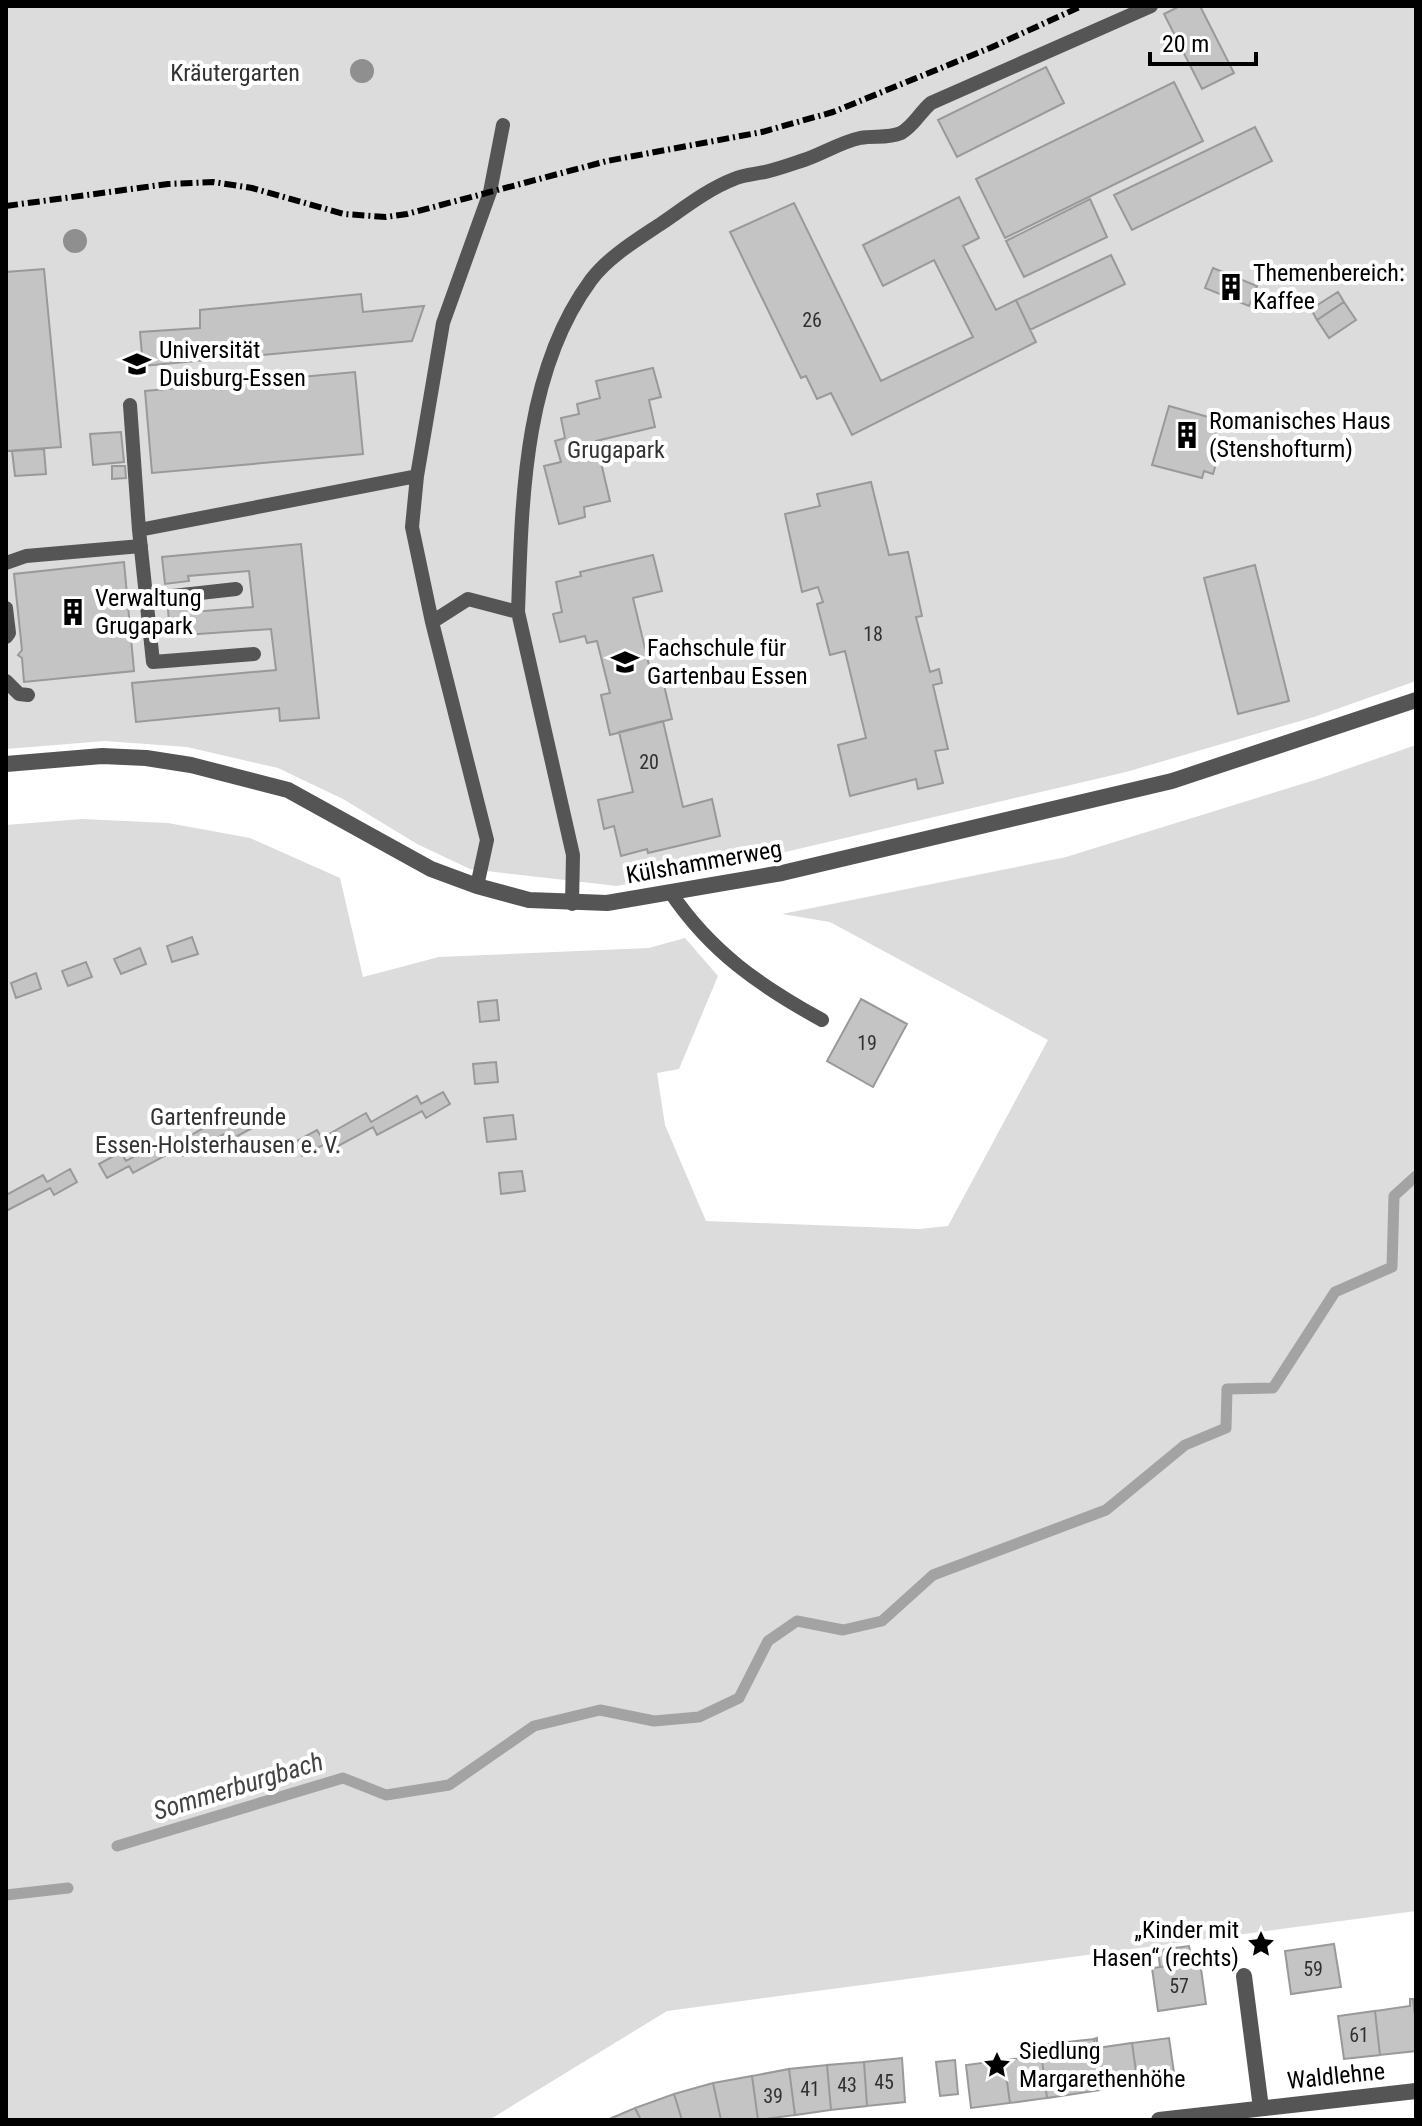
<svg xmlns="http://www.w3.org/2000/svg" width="1422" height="2126" font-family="'Roboto Condensed',sans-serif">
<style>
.green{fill:#dcdcdc}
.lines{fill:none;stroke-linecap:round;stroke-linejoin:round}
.stream{stroke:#a3a3a3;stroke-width:11}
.building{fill:#c4c4c4;stroke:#999;stroke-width:2}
.service{stroke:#555;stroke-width:14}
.minor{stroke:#555;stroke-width:16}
.rail{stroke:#000;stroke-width:6;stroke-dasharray:12 4 2 4;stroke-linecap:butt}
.tree{fill:#8f8f8f}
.labels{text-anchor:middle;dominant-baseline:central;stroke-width:8;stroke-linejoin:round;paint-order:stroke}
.number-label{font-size:20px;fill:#313131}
.park-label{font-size:24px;fill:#333;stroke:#fff}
.poi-label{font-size:24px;fill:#000;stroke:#fff;text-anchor:start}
.street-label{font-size:24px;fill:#000;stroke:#fff}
.water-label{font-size:26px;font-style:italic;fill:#444;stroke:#fff}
</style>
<rect width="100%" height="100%" fill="#fff"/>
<path class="green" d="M6,6H1416V681L1314,717L1126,772L751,860L617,886L470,869L417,844L343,799L278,768L187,747L105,741L6,749Z
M1416,745V1911L667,2011L489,2120H6V825L82,819L168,823L250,838L340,878L363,977L439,957L649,948L685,938L718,976L679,1069L657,1073L665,1125L706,1221L919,1229L948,1226L1048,1040L830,922L782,914L1066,857L1318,779Z"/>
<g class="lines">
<path class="stream" d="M117,1846L343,1778L386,1795L449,1785L534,1726L600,1710L654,1721L699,1717L739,1698L768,1641L797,1621L843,1630L882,1621L933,1575L1106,1510L1185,1445L1226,1428L1227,1389L1273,1388L1335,1292L1392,1267L1394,1196L1416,1176
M6,1895L68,1888"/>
</g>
<path class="building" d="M1180,6H1200L1234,73L1202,89L1164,14Z
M1046,67L1064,103L957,157L938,120Z
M1174,82L1203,141L1005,238L976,179Z
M1255,127L1272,161L1132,230L1114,195Z
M959,197L979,238L963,246L996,310L1016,300L1036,342L852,435L831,393L817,399L806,376L801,378L730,232L794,203L881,381L973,337L934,260L883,286L863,245Z
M1090,199L1107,237L1024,277L1006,241Z
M1111,255L1125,284L1030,330L1016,300Z
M1213,268L1257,286L1249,306L1205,288Z
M44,269L61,447L6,451V272Z
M1338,292L1344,302L1317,320L1311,309Z
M361,294L363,312L424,306L412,341L143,366L140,332L200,328V310Z
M1344,302L1356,320L1329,338L1317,320Z
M653,368L661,397L649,400L655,427L596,441L610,501L584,507L585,517L559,524L544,466L561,462L555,441L565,438L561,418L579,414L577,404L600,398L596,381Z
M355,372L363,454L152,473L145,391Z
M1169,406L1219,420L1210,451L1219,454L1213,474L1204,471L1202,478L1152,465Z
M121,432L124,462L93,465L90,434Z
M44,449L46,474L15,476L12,451Z
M112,466H125L126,478L112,479Z
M871,482L889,555L908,552L922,616L916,617L930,672L939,669L942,683L933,685L948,749L935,751L943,783L918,789L916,779L850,796L838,745L866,738L845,651L830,655L817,604L823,602L818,587L802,592L785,514L820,506L817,494Z
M301,544L319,718L280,721L279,708L136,722L132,683L276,670L271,629L170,636L168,609L192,607V612L253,607L249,571L188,576L189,581L165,584L162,557Z
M653,555L662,591L633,598L653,682L663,681L672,719L610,735L601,695L610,693L597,641L587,643L585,636L560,642L553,614L562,612L556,582L581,576L580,572Z
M124,562L134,671L24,682L22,658L18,655L22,650L14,574Z
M1255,565L1289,701L1238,714L1204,578Z
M663,721L683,807L712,799L720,836L648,853L647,849L621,856L614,826L604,829L598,800L633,792L619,732Z
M192,937L198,954L172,962L167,946Z
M140,948L146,964L121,974L114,959Z
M86,962L92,977L68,986L62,971Z
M36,973L41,989L16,998L11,983Z
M861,999L907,1024L873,1087L827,1061Z
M497,1000L499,1020L480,1022L478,1002Z
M496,1062L498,1082L475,1084L473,1064Z
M443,1092L450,1104L426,1118L422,1111L377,1135L373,1127L329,1151L325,1144L302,1156L295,1142L317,1130L322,1138L366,1113L371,1122L417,1096L421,1104Z
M249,1113L256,1126L232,1139L228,1132L183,1156L179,1148L133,1173L129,1166L107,1178L99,1164L121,1152L126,1161L174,1135L177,1143L223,1117L227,1125Z
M513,1115L516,1139L487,1142L484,1118Z
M70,1169L77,1182L54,1195L50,1188L6,1211V1195L43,1175L47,1182Z
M522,1171L525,1191L501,1194L499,1173Z
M1334,1944L1341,1987L1291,1994L1285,1951Z
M1189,1946L1192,1963L1160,1967L1158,1950Z
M1200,1962L1206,2004L1158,2011L1152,1968Z
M1410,1999H1413L1416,2025V2051L1380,2055L1375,2011L1410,2006Z
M1375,2011L1380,2055L1344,2059L1338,2016Z
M1097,2038V2048L1132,2043L1138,2086L1101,2090L1094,2039Z
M1169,2038L1175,2080L1138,2086L1132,2043Z
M1094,2039L1101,2090L1047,2098L1040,2045Z
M1040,2045L1047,2098L1010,2103L1004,2060L1023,2058L1022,2047Z
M902,2058L905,2102L867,2106L864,2062Z
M955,2060L958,2094L940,2096L936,2062Z
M1004,2060L1010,2103L971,2108L966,2065Z
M864,2062L867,2106L831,2110L827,2065Z
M827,2065L831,2110L795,2115L789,2069Z
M789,2069L795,2115L758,2120L752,2076Z
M752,2076L758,2120H721L713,2083Z
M713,2083L721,2120H682L674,2094Z
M674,2094L682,2120H641L635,2108Z
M635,2108L641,2120H607Z"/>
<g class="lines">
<path class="service" d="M130,405L139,530
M6,563L26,556L141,546
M146,599L236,589
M6,608L9,633L6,637
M518,612C522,501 523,372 591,280C608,257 638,239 662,223C684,208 708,189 734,179C745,174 758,174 769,171C781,168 792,164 804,160C822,154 841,142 860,138C874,135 887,139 901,133C914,126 920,112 931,103L1151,6
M432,622L412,527L417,476L443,323L490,192L503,125
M254,654L153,662L139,530L417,476
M6,681L19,694L28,695
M477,886L487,840L432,622L468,599L518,612L573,855L572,904
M671,893C711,952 760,986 822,1020"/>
<path class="minor" d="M6,764L102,756L146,758L191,765L288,790L431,869L477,886L529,900L607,903L782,873L1172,781L1416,700
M1244,1976L1261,2108
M1159,2120L1416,2091"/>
<path class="rail" d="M6,206L168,184L213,182L252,188L344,214L386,217L407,214L607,161L762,132L833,112L990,48L1082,6"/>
</g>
<g class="tree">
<circle cx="362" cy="71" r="12"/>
<circle cx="75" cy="241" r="12"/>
</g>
<defs>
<g id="building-bare" transform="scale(2.16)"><path d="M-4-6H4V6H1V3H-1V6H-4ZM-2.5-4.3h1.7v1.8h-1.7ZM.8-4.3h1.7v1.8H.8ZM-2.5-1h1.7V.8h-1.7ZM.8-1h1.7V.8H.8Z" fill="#000" stroke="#fff" stroke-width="2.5" paint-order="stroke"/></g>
<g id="university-bare" transform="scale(2.16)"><path d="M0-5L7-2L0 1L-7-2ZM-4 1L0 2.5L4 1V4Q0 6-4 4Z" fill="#000" stroke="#fff" stroke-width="2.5" paint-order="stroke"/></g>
<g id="sight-bare" transform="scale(2.16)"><path d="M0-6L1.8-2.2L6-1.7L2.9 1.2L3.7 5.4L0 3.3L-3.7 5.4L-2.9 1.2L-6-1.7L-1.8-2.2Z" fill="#000" stroke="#fff" stroke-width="2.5" paint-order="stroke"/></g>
</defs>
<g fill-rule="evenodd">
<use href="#building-bare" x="1231" y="287"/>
<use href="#university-bare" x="137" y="364"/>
<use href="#building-bare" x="1187" y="435"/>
<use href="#building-bare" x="73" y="612"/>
<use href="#university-bare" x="625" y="662"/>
<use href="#sight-bare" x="1261" y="1944"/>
<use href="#sight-bare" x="997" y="2065"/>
</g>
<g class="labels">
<g class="number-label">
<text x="812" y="320">26</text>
<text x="873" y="634">18</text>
<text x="649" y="762">20</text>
<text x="867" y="1043">19</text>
<text x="1313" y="1969">59</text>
<text x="1179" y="1986">57</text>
<text x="1359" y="2035">61</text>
<text x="884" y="2082">45</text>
<text x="847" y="2085">43</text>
<text x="810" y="2089">41</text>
<text x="773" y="2096">39</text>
</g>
<g class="park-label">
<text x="235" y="73">Kräutergarten</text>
<text x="616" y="450">Grugapark</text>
<text x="218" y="1117">Gartenfreunde<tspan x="218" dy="28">Essen-Holsterhausen e. V.</tspan></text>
</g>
<g class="poi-label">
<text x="1253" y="273">Themenbereich:<tspan x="1253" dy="28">Kaffee</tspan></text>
<text x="159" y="350">Universität<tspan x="159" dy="28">Duisburg-Essen</tspan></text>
<text x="1209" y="421">Romanisches Haus<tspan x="1209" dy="28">(Stenshofturm)</tspan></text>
<text x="95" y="598">Verwaltung<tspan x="95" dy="28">Grugapark</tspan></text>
<text x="647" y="648">Fachschule für<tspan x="647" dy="28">Gartenbau Essen</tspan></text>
<text x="1239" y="1930" text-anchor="end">„Kinder mit<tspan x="1239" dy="28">Hasen“ (rechts)</tspan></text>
<text x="1019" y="2051">Siedlung<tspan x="1019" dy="28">Margarethenhöhe</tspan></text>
</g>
<g class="street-label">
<text transform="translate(704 862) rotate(-10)">Külshammerweg</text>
<text transform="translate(1336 2076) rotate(-6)">Waldlehne</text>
</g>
<g class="water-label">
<text transform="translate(238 1786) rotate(-17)">Sommerburgbach</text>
</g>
</g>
<rect width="1422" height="2126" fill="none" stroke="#000000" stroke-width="16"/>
<path d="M1150 52v12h106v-12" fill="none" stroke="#000000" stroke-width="4"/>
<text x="1162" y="52" font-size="24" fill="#000000" stroke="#ffffff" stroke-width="6" paint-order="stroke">20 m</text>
</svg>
